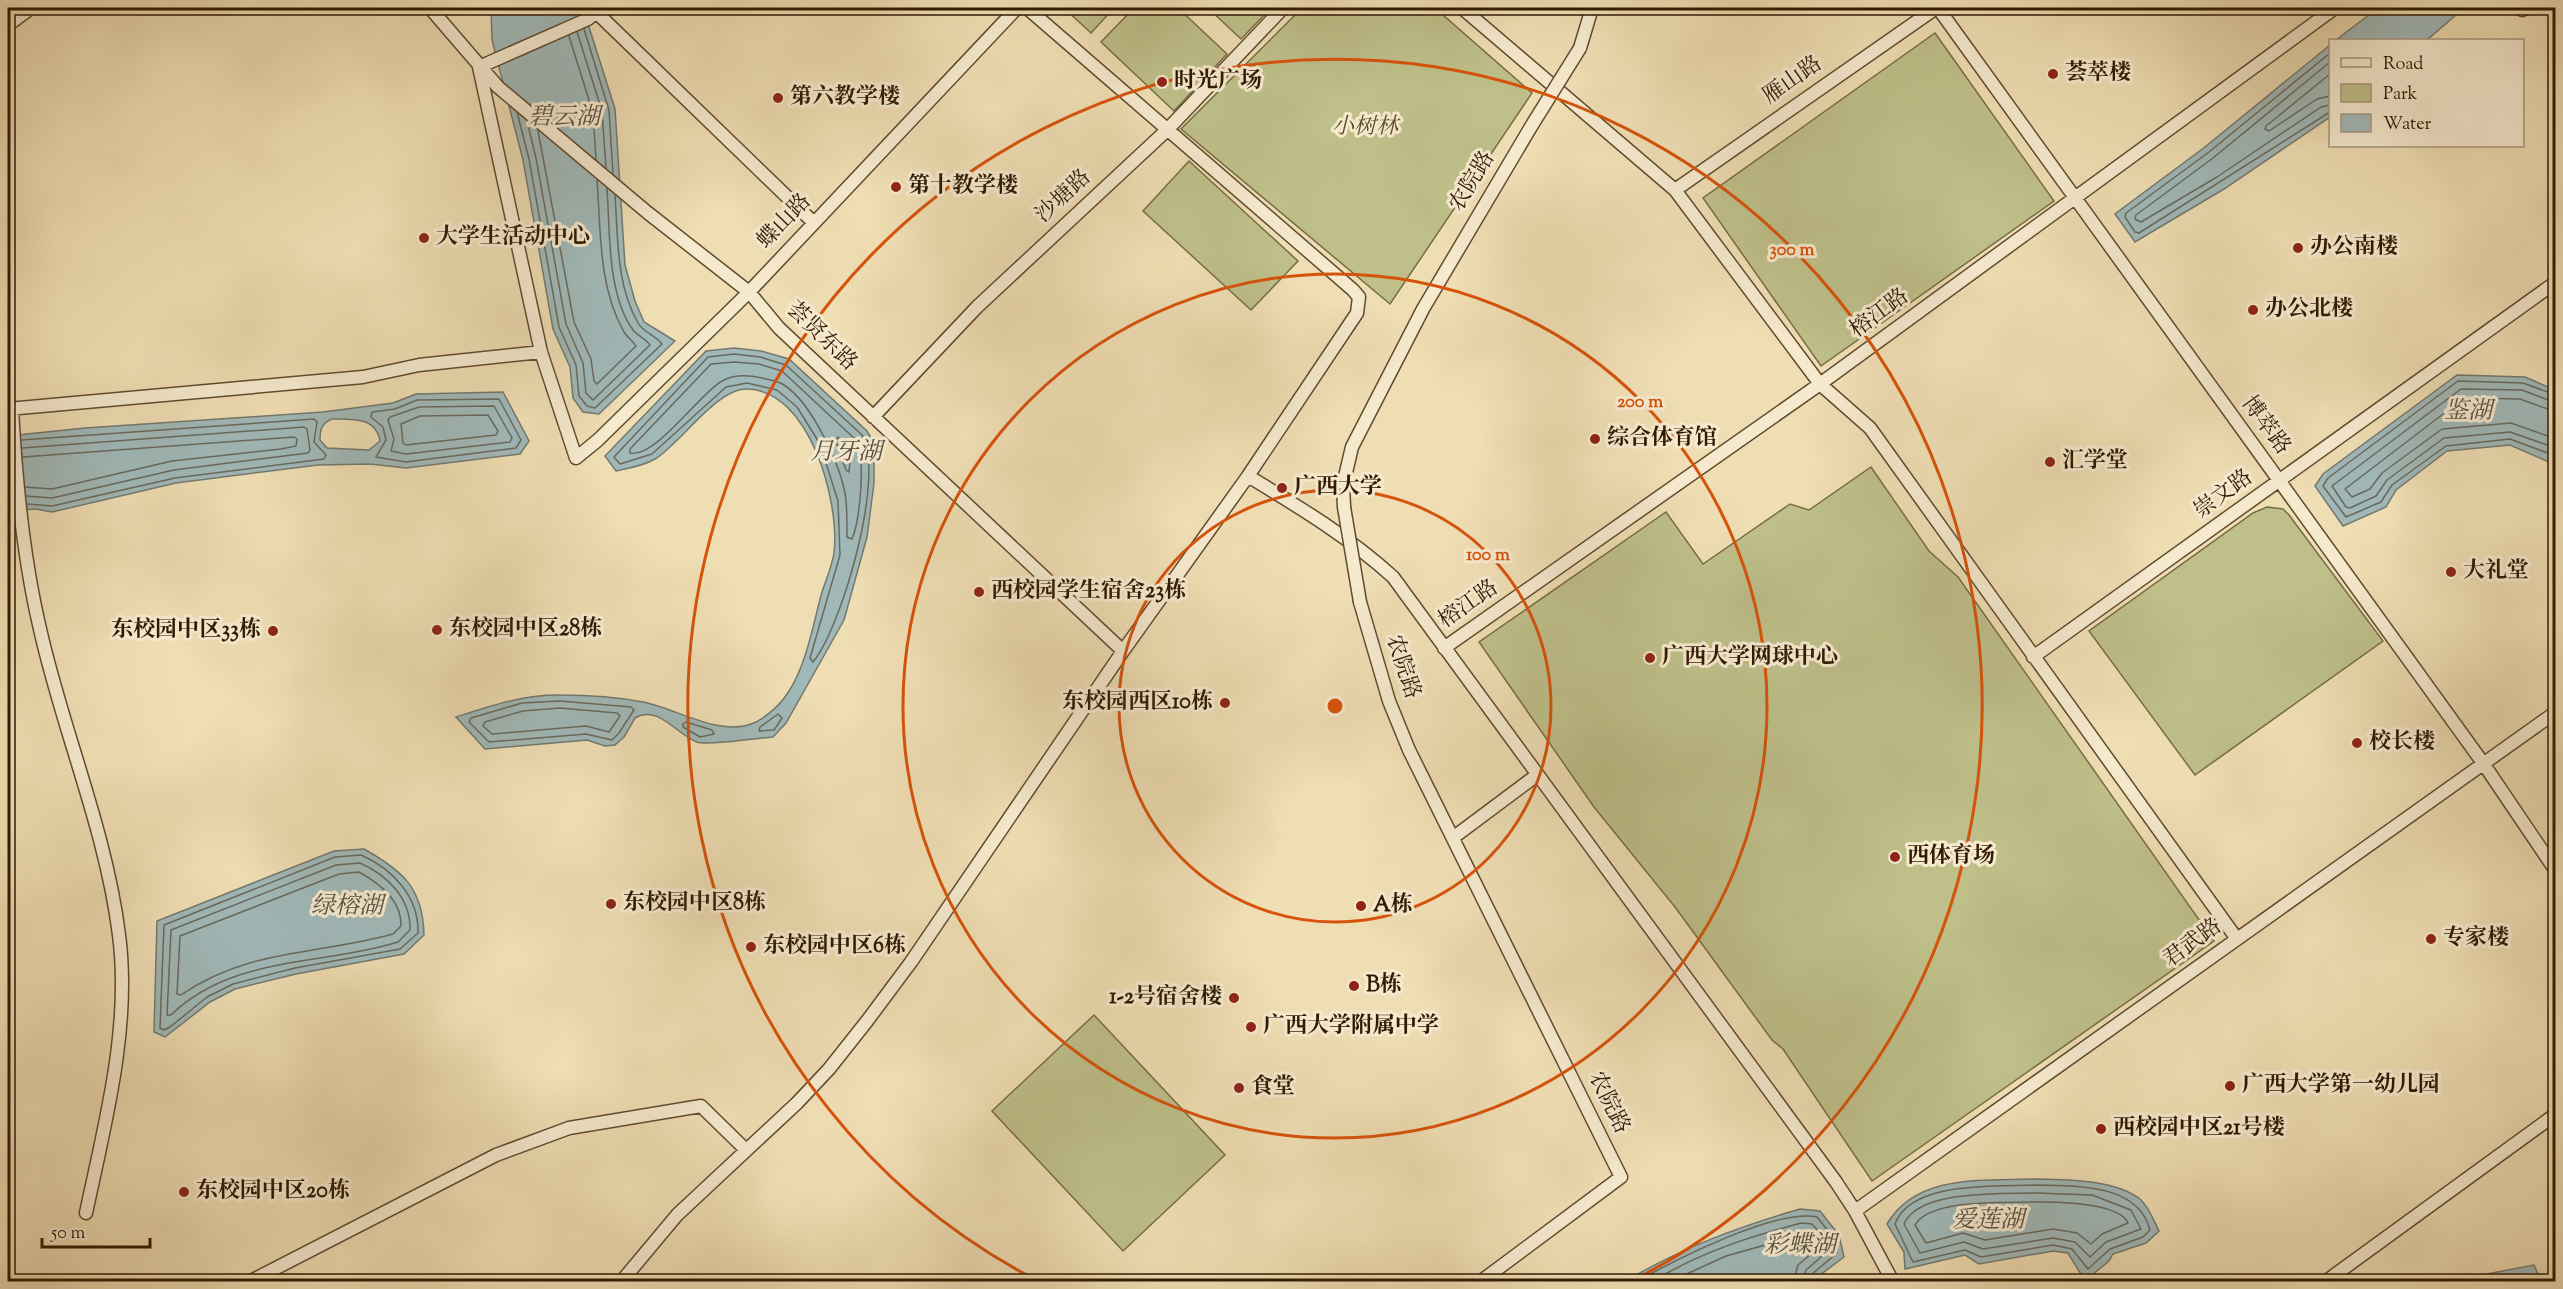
<svg xmlns="http://www.w3.org/2000/svg" width="2563" height="1289" font-family="'Sorts Mill Goudy','Noto Serif SC',serif">
<style>
.green{fill:#bebf89;stroke:#776c46;stroke-width:1.5}
.water{fill:#a0b8b8;stroke:#73796f;stroke-width:1.5;fill-rule:evenodd}
.lines{fill:none;stroke-linecap:round;stroke-linejoin:round}
.shore{stroke:#68695d;stroke-width:1.5}
.street-casing{stroke:#604b2e;stroke-width:15}
.street{stroke:#f5e9ce;stroke-width:12}
.street-bridge-casing{stroke:#604b2e;stroke-width:15;stroke-linecap:butt}
.street-bridge{stroke:#f5e9ce;stroke-width:12}
.ring{fill:none;stroke:#d6530b;stroke-width:3}
.poi-dot{fill:#8f2418;stroke:#f5e9ce;stroke-width:2}
.labels{text-anchor:middle;dominant-baseline:central;stroke-width:6;stroke-linejoin:round;paint-order:stroke}
.poi-label{font-size:22px;font-weight:bold;fill:#301a02;stroke:#f5e9ce;text-anchor:start}
.street-label{font-size:22px;fill:#301a02;stroke:#f5e9ce}
.park-label{font-size:22px;font-style:italic;fill:#5b4c2a;stroke:#f5e9ce}
.water-label{font-size:24px;font-style:italic;fill:#575142;stroke:#f5e9ce}
.centre{fill:#d6530b;stroke:#f5e9ce;stroke-width:3}
.ring-label{font-size:18px;text-anchor:middle;font-weight:bold;fill:#d6530b;stroke:#f5e9ce;stroke-width:6;stroke-linejoin:round;paint-order:stroke}
</style>
<rect width="100%" height="100%" fill="#efddb3"/>
<filter id="stains"><feTurbulence type="fractalNoise" baseFrequency=".00333" numOctaves="4"/><feColorMatrix values="0 0 0 0 .2 0 0 0 0 .09 0 0 0 0 .02 0 0 0 .5 -.17"/></filter>
<radialGradient id="worn" r=".72"><stop offset=".6" stop-color="#630" stop-opacity="0"/><stop offset="1" stop-color="#630" stop-opacity=".3"/></radialGradient>
<path class="green" d="M1064,8H1114L1091,33Z
M1134,8H1178L1227,54L1174,111L1101,42Z
M1208,8H1271L1241,39Z
M1302,8H1435L1532,93L1390,304L1181,129Z
M1935,33L2054,201L1821,366L1703,198Z
M1189,161L1298,261L1251,310L1143,211Z
M1871,467L1929,551L1958,577L2214,941L1872,1181L1783,1049L1772,1040L1675,907L1594,807L1479,642L1666,512L1703,564L1790,504L1809,510Z
M2267,507L2283,509L2289,515L2383,641L2195,775L2089,631L2253,513Z
M1094,1015L1225,1155L1123,1251L992,1111Z"/>
<path class="water" d="M491,8H583L615,109L625,265L635,301L644,322L675,341L599,414L583,412L573,398L570,367L553,329L523,160L492,40Z
M2378,8H2464L2427,40H2336Z
M2330,45V117L2224,189L2135,242L2115,214L2205,147Z
M734,348L761,351L789,359L867,431L874,443V483L867,537L844,620L786,723L773,737C756,738 710,746 697,742C677,735 658,704 635,718L624,737L615,745L605,746L587,740L485,749L456,717C490,706 525,694 561,695C588,695 617,697 643,702C676,708 722,739 756,722C769,715 782,703 789,691C807,663 813,624 822,592C826,580 832,566 834,553C840,502 810,390 747,389C717,388 681,443 655,459C643,466 630,468 616,471L605,456L706,351Z
M2457,375L2525,377L2555,390V460L2551,463L2510,445L2447,451L2396,490L2386,507L2343,526L2315,486L2323,474Z
M503,392L529,441L520,454L406,468L370,464L318,465L176,483L52,512L36,509L8,511V436L85,428L323,412L393,403L416,394ZM332,419C352,419 376,417 380,441L369,450L327,448L320,440C320,429 322,423 332,419Z
M364,849C403,871 423,888 424,935L404,954L296,974L235,989L210,1002L165,1037L154,1032L157,921L334,851Z
M2036,1179C2067,1180 2114,1179 2140,1199C2149,1207 2154,1221 2159,1231L2146,1243L2113,1254L2109,1261L2085,1281L2068,1253L2053,1251L1979,1264L1965,1255L1905,1269L1904,1252L1887,1224C1917,1173 1985,1181 2036,1179Z
M1800,1209L1820,1211L1839,1235L1844,1257L1812,1281H1626C1681,1248 1738,1227 1800,1209Z
M2534,1265L2541,1281H2474L2487,1274Z"/>
<g class="lines">
<path class="shore" d="M584,29L609,110L613,174
M577,32L602,111L606,168
M569,36L593,113L596,160
M2330,53L2209,152L2126,213L2125,217L2135,232L2139,233L2330,112
M2330,62L2213,158L2136,215L2135,219L2141,222L2217,177L2321,107L2330,105
M2330,74L2266,126L2265,129L2269,131L2317,99L2330,96
M517,112L529,159L559,327L576,365L579,396L587,406L595,408L662,344C656,336 643,332 638,323C616,285 618,237 615,195
M527,121L536,158L566,324L583,363L586,393L593,400L650,345C646,339 638,336 633,330C607,295 610,230 607,188
M538,131L574,322L591,359L594,381L597,384L636,346C633,341 627,337 624,332C598,286 601,231 597,180
M734,354L760,357L786,365L862,435C886,474 842,627 813,662L810,658L840,555L838,501L820,444L797,407L777,390L747,383L726,387L652,454L620,464L614,457L708,357Z
M734,362L759,364L782,371L856,440C866,457 860,520 852,539L847,537C847,525 847,512 846,500C842,467 812,403 784,385C778,381 769,380 762,378C749,375 734,374 722,381C700,393 655,459 630,453V449L711,364Z
M2556,395L2523,383L2458,381L2328,478L2323,486L2346,517L2381,502L2392,485L2446,446L2510,439L2556,456
M499,399L521,440L516,448L406,462L376,457L386,440L383,427L371,417L372,412L395,409L417,400Z
M2556,403L2522,390L2461,389L2332,486L2346,507L2350,508L2376,496L2387,480L2444,438L2510,432L2556,448
M494,406L512,438L510,442L406,454L391,451L394,439L388,420L390,417L419,407Z
M2556,412L2520,399L2464,398L2345,489L2352,497L2370,489L2382,473L2442,429L2511,423L2556,439
M488,415L498,431L496,435L406,445L403,443L401,424L420,416Z
M838,437L851,449L849,472L846,470L836,441Z
M21,440L314,419L317,422L314,442L326,455L324,459L175,478L52,506L27,504
M22,448L304,427L307,429L310,450L308,453L174,470L52,498L26,496
M23,457L294,437L297,439L296,446L281,449L172,461L52,489L25,487
M560,701L631,707L634,710L619,733L612,740L586,734L489,742L469,722L471,718L522,703Z
M560,708L617,713L620,716L609,732L586,726L492,734L483,726L485,722L523,711Z
M778,714L782,718L774,730L759,731L760,727Z
M686,722L712,730L714,734L700,737L683,727V724Z
M361,855C393,869 419,897 418,933L400,949L295,968L233,984L207,997L170,1027L164,1030L160,1028L164,925L335,857Z
M360,863C387,875 411,898 410,930L398,942C321,966 233,955 171,1015H167L171,930L336,865Z
M359,872C379,883 402,901 401,926L393,934C318,955 249,948 181,995L177,994L180,936L339,874Z
M2036,1185C2075,1186 2138,1183 2150,1230L2143,1237L2110,1249L2088,1269L2072,1249L2053,1245L1981,1257L1965,1250L1913,1262L1895,1224C1911,1180 1999,1187 2036,1185Z
M2036,1193L2092,1195L2131,1210L2141,1229L2106,1242L2090,1257L2075,1242L2053,1238L1983,1249L1964,1242L1920,1253L1904,1224C1919,1189 2004,1194 2036,1193Z
M2036,1202C2057,1202 2119,1202 2128,1223L2102,1234L2091,1244L2077,1233L2053,1229L1985,1240L1963,1233L1926,1243L1915,1225C1931,1198 2008,1203 2036,1202Z
M1637,1282C1672,1260 1779,1208 1817,1217L1833,1237L1837,1253L1811,1275L1810,1282
M1652,1282C1698,1253 1749,1237 1801,1223L1812,1224L1826,1240L1828,1251L1806,1270L1802,1282
M1669,1282L1726,1256L1808,1233L1818,1248L1798,1265L1793,1282"/>
<g class="street-casing">
<path id="street" d="M430,8L498,87L648,213L749,292L779,328L1123,651
M1462,8L1675,190L1820,384L1870,428L2237,939
M1938,8L2483,763L2556,871
M2521,8L2522,10L2526,8
M596,12L813,222
M8,25L31,8
M1580,48L1592,8
M479,67L541,352L576,458L598,440L749,292L1017,8
M479,67L588,19L600,8
M1675,190L1936,8
M8,409L363,377L419,365L541,352
M12,409C16,483 23,557 40,629C63,732 106,830 119,935C131,1027 105,1123 86,1213
M873,417L977,307L1167,130L1283,8
M1248,476C1299,507 1349,537 1393,577L1836,1182L1855,1211L1893,1282
M1344,507L1343,485L1352,447L1423,309L1532,125
M1360,602L1389,701L1409,750L1621,1177L1480,1282
M1444,648L1820,384L2335,8
M2033,657L2556,282
M1454,837L1537,775
M1855,1211L2556,712
M249,1282L496,1155L569,1128L701,1106L746,1150
M621,1282L677,1215L797,1103L829,1069L867,1021L911,962L1123,651L1248,476L1357,313L1359,297L1353,290L1027,8
M2325,1282L2556,1114"/>
</g>
<use href="#street" class="street"/>
<g class="street-bridge-casing">
<path id="street-bridge" d="M1532,125L1580,48
M1344,507L1360,602"/>
</g>
<use href="#street-bridge" class="street-bridge"/>
</g>
<g class="ring">
<circle cx="1335" cy="706" r="216"/>
<circle cx="1335" cy="706" r="432"/>
<path d="M1036 1280A647 647 0 1 1 1634 1280"/>
</g>
<g class="poi-dot">
<circle cx="2053" cy="74" r="6"/>
<circle cx="1162" cy="82" r="6"/>
<circle cx="778" cy="98" r="6"/>
<circle cx="896" cy="187" r="6"/>
<circle cx="424" cy="238" r="6"/>
<circle cx="2298" cy="248" r="6"/>
<circle cx="2253" cy="310" r="6"/>
<circle cx="1595" cy="439" r="6"/>
<circle cx="2050" cy="462" r="6"/>
<circle cx="1282" cy="488" r="6"/>
<circle cx="2451" cy="572" r="6"/>
<circle cx="979" cy="592" r="6"/>
<circle cx="437" cy="630" r="6"/>
<circle cx="273" cy="631" r="6"/>
<circle cx="1650" cy="658" r="6"/>
<circle cx="1225" cy="703" r="6"/>
<circle cx="2357" cy="743" r="6"/>
<circle cx="1895" cy="857" r="6"/>
<circle cx="611" cy="904" r="6"/>
<circle cx="1361" cy="906" r="6"/>
<circle cx="2431" cy="939" r="6"/>
<circle cx="751" cy="947" r="6"/>
<circle cx="1354" cy="986" r="6"/>
<circle cx="1234" cy="998" r="6"/>
<circle cx="1251" cy="1027" r="6"/>
<circle cx="2230" cy="1086" r="6"/>
<circle cx="1239" cy="1088" r="6"/>
<circle cx="2101" cy="1129" r="6"/>
<circle cx="184" cy="1192" r="6"/>
</g>
<g class="labels">
<g class="poi-label">
<text x="2065" y="74">荟萃楼</text>
<text x="1174" y="82">时光广场</text>
<text x="790" y="98">第六教学楼</text>
<text x="908" y="187">第十教学楼</text>
<text x="436" y="238">大学生活动中心</text>
<text x="2310" y="248">办公南楼</text>
<text x="2265" y="310">办公北楼</text>
<text x="1607" y="439">综合体育馆</text>
<text x="2062" y="462">汇学堂</text>
<text x="1294" y="488">广西大学</text>
<text x="2463" y="572">大礼堂</text>
<text x="991" y="592">西校园学生宿舍23栋</text>
<text x="449" y="630">东校园中区28栋</text>
<text x="261" y="631" text-anchor="end">东校园中区33栋</text>
<text x="1662" y="658">广西大学网球中心</text>
<text x="1213" y="703" text-anchor="end">东校园西区10栋</text>
<text x="2369" y="743">校长楼</text>
<text x="1907" y="857">西体育场</text>
<text x="623" y="904">东校园中区8栋</text>
<text x="1373" y="906">A栋</text>
<text x="2443" y="939">专家楼</text>
<text x="763" y="947">东校园中区6栋</text>
<text x="1366" y="986">B栋</text>
<text x="1222" y="998" text-anchor="end">1-2号宿舍楼</text>
<text x="1263" y="1027">广西大学附属中学</text>
<text x="2242" y="1086">广西大学第一幼儿园</text>
<text x="1251" y="1088">食堂</text>
<text x="2113" y="1129">西校园中区21号楼</text>
<text x="196" y="1192">东校园中区20栋</text>
</g>
<g class="street-label">
<text transform="translate(1793 81) rotate(-35)">雁山路</text>
<text transform="translate(1473 182) rotate(-59)">农院路</text>
<text transform="translate(1064 197) rotate(-43)">沙塘路</text>
<text transform="translate(785 222) rotate(-46)">蝶山路</text>
<text transform="translate(1880 314) rotate(-36)">榕江路</text>
<text transform="translate(821 337) rotate(44)">荟贤东路</text>
<text transform="translate(2265 426) rotate(54)">博萃路</text>
<text transform="translate(2224 495) rotate(-36)">崇文路</text>
<text transform="translate(1469 605) rotate(-35)">榕江路</text>
<text transform="translate(1402 667) rotate(72)">农院路</text>
<text transform="translate(2193 944) rotate(-36)">君武路</text>
<text transform="translate(1608 1103) rotate(64)">农院路</text>
</g>
<g class="park-label">
<text x="1365" y="128">小树林</text>
</g>
<g class="water-label">
<text x="564" y="118">碧云湖</text>
<text x="2468" y="412">鉴湖</text>
<text x="846" y="453">月牙湖</text>
<text x="347" y="907">绿榕湖</text>
<text x="1988" y="1221">爱莲湖</text>
<text x="1800" y="1246">彩蝶湖</text>
</g>
</g>
<circle cx="1335" cy="706" r="9" class="centre"/>
<g class="ring-label">
<text x="1792" y="255">300 m</text>
<text x="1640" y="407">200 m</text>
<text x="1488" y="560">100 m</text>
</g>
<rect width="2563" height="1289" fill="none" stroke="#efddb3" stroke-width="30"/>
<rect x="9" y="9" width="2545" height="1271" fill="none" stroke="#301a02" stroke-width="3"/>
<rect x="15" y="15" width="2533" height="1259" fill="none" stroke="#301a02" stroke-width="1.5"/>
<rect x="2329" y="39" width="195" height="108" fill="#f5e9ce" stroke="#a6967c" stroke-width="1.5"/>
<rect x="2341" y="58" width="30" height="9" fill="#f5e9ce" stroke="#a6967c" stroke-width="1.5"/>
<text x="2383" y="69" font-size="18" fill="#301a02">Road</text>
<rect x="2341" y="84" width="30" height="18" fill="#bebf89" stroke="#a6967c" stroke-width="1.5"/>
<text x="2383" y="99" font-size="18" fill="#301a02">Park</text>
<rect x="2341" y="114" width="30" height="18" fill="#a0b8b8" stroke="#a6967c" stroke-width="1.5"/>
<text x="2383" y="129" font-size="18" fill="#301a02">Water</text>
<path d="M42 1238v9h108v-9" fill="none" stroke="#301a02" stroke-width="3"/>
<text x="51" y="1238" font-size="18" fill="#301a02" stroke="#f5e9ce" stroke-width="4.5" paint-order="stroke">50 m</text>
<rect width="100%" height="100%" filter="url(#stains)"/>
<rect width="100%" height="100%" fill="url(#worn)"/>
</svg>
